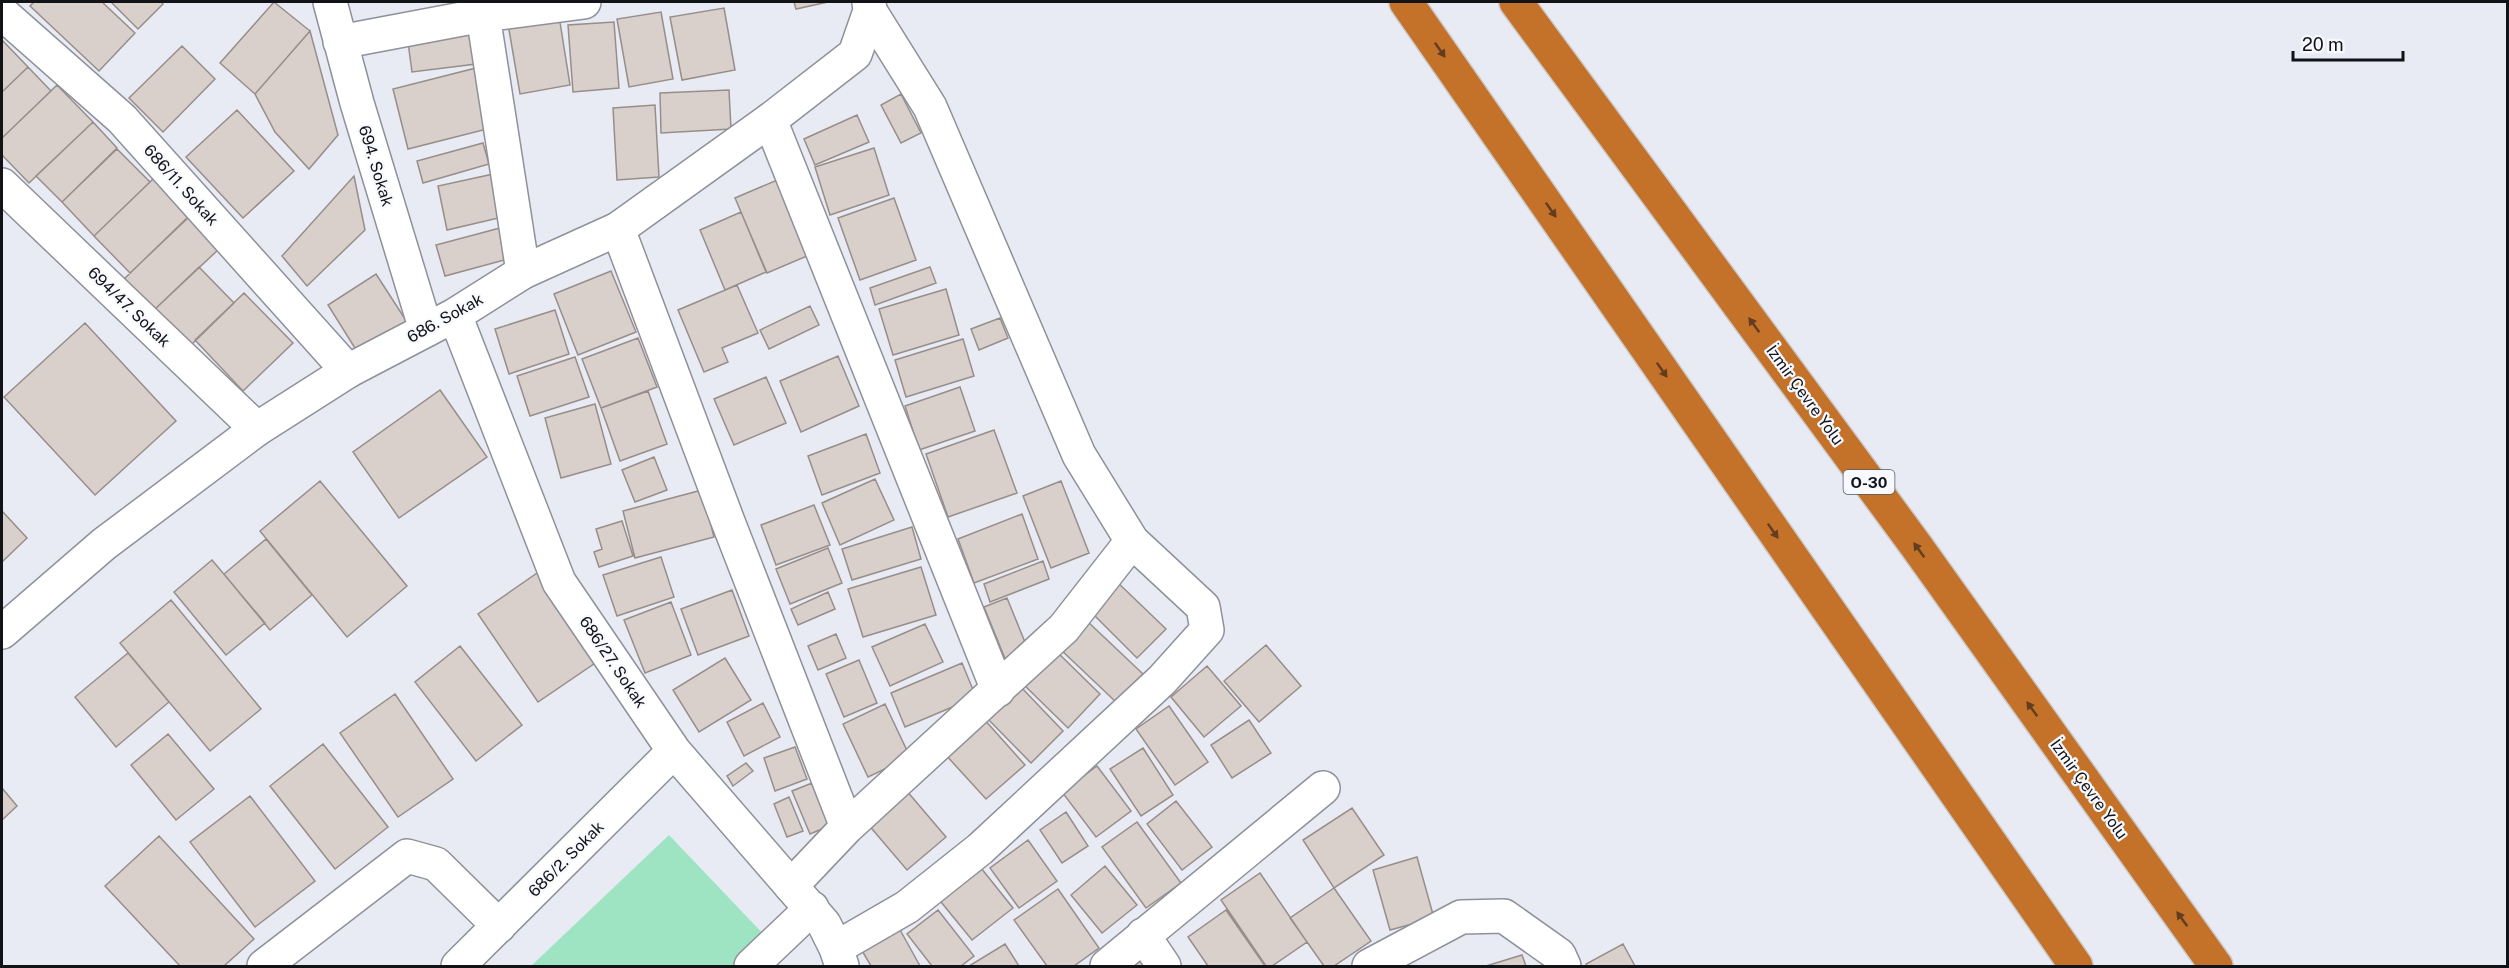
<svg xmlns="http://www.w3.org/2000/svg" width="2509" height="968" font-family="'Public Sans',sans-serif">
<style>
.green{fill:#9ee4c3}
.building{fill:#d9cfcb;stroke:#978e8a;stroke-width:1.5}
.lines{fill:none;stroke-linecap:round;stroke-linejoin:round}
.minor-casing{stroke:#8e9199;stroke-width:36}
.tertiary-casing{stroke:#8e9199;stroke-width:36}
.motorway-casing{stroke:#cbcbcc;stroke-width:36}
.minor{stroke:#fff;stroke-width:33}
.tertiary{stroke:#fff;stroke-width:33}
.motorway{stroke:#c4712a;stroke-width:33}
.oneway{fill:#623d1f}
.labels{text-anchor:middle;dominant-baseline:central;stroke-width:4.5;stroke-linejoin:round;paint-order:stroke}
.shield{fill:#f7f9fe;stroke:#57585c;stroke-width:1.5}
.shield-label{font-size:15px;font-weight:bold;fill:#121316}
.street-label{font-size:16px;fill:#121316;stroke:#f7f9fe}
</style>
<rect width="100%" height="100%" fill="#e9ebf4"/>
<path class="green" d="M669,835L768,939L740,966H531Z"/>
<path class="building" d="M34,2H102L135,33L99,71L30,6Z
M111,2H161L163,4L138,29Z
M274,2L310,31L255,94L220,63Z
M794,2H828L796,9Z
M724,8L735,70L682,80L670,17Z
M661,12L673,79L629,87L617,19Z
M559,16L570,85L520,94L508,24Z
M614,22L619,88L573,92L568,25Z
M471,27L476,64L412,72L407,35Z
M310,31L338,135L309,169L275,132L255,94Z
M2,40L28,67L2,92Z
M182,46L215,79L163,132L129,98Z
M28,67L51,91L2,138V92Z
M476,68L491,128L408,149L393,89Z
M57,85L93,122L29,183L2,155V138Z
M729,90L731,129L661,133L660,93Z
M901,94L921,133L901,143L881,105Z
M655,105L659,177L617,180L613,108Z
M237,110L294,171L243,218L186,157Z
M857,115L869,142L815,165L804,139Z
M93,122L117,148L62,202L36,176Z
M483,143L489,164L423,183L417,161Z
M874,148L889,195L830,215L815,167Z
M117,149L150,182L94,236L62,202Z
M498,173L507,216L447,230L438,186Z
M354,176L365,230L307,286L282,256Z
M154,178L190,216L130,273L94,236Z
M782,178L814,253L767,273L735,198Z
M894,198L916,260L860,280L838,218Z
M741,212L766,272L725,290L700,230Z
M189,216L220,248L153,311L123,280Z
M500,228L508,259L445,276L436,245Z
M199,267L234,303L188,348L153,311Z
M930,267L936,283L875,305L870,288Z
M611,271L636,332L578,355L554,294Z
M376,274L407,322L358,353L328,305Z
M737,285L758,333L722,348L728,362L704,372L678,310Z
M946,289L959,335L893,355L879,309Z
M244,293L293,343L243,391L195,340Z
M810,306L819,325L769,349L760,330Z
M555,310L569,354L509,374L495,329Z
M1000,318L1008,338L979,350L971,329Z
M85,323L176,421L95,495L4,397Z
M638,338L657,387L601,408L582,359Z
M963,339L974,376L906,397L895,360Z
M838,356L859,406L801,432L780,381Z
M575,357L589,397L530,416L517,376Z
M766,377L786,423L734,445L714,399Z
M960,387L975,431L919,450L905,406Z
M440,390L487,457L399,518L353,452Z
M648,391L667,444L620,461L601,408Z
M595,404L611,464L561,478L545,418Z
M994,430L1017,493L948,517L926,454Z
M866,434L880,473L822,495L808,456Z
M654,457L667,490L635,502L622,470Z
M875,479L894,520L840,545L822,503Z
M320,481L407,586L347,637L260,531Z
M1061,481L1089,553L1051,568L1023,496Z
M702,490L714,537L635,558L623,511Z
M814,505L830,545L776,565L761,525Z
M2,511L27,538L2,562Z
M1022,514L1038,559L974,583L958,539Z
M622,521L633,556L599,567L594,552L602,549L596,529Z
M912,527L921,559L852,580L842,549Z
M266,539L312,595L270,630L224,574Z
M828,548L842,583L790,604L776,569Z
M661,557L674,597L617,616L603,575Z
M212,560L265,623L226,655L174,592Z
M1043,561L1049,579L990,602L984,584Z
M921,567L936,615L863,637L848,589Z
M540,571L601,659L538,702L478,614Z
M1113,578L1166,629L1137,658L1085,606Z
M732,590L749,636L698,655L681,609Z
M828,592L835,609L798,625L791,609Z
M1007,598L1029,652L1006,661L984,607Z
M171,600L261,709L210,751L120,643Z
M671,602L691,655L645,673L624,620Z
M1086,620L1143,674L1117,703L1059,648Z
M925,624L943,662L890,686L872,647Z
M836,634L846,658L818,670L808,646Z
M1266,645L1301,686L1259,722L1224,681Z
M460,646L522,725L476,761L415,682Z
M1055,650L1100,694L1068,728L1023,684Z
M128,653L169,702L116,747L75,697Z
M725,658L751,700L699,732L673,690Z
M859,660L877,703L844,717L826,674Z
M962,663L976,697L905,727L891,693Z
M1207,666L1241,706L1204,737L1171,697Z
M1019,685L1063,731L1031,763L986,717Z
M395,694L453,779L398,817L340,733Z
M763,703L780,737L744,756L727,722Z
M885,704L910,757L868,777L843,724Z
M1169,706L1208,762L1175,785L1136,729Z
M983,718L1025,765L986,799L944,753Z
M1249,720L1271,753L1232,778L1211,745Z
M168,734L214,789L176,820L131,765Z
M323,744L388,827L335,869L270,786Z
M795,747L807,779L775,791L764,758Z
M1143,748L1173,795L1141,816L1110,769Z
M746,763L753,771L733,786L727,776Z
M1097,766L1131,811L1096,837L1062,792Z
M812,783L829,826L810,834L792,791Z
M2,788L17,806L2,820Z
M906,790L946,837L907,870L867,823Z
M250,796L315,881L255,927L190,842Z
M789,797L803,831L787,837L774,804Z
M1176,801L1212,847L1182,870L1147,824Z
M1352,808L1384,855L1334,888L1303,840Z
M1066,812L1088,846L1062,863L1040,830Z
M1137,822L1181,883L1146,908L1102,847Z
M159,836L254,939L224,966H180L105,886Z
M1028,840L1057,881L1019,908L990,868Z
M1417,857L1434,918L1390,930L1373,870Z
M977,863L1013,908L972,940L937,897Z
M1105,866L1137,905L1102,933L1071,895Z
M1260,873L1307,942L1272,966H1266L1221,900Z
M1334,888L1371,941L1334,966H1324L1290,918Z
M1058,889L1099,948L1074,966H1047L1014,920Z
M938,910L974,956L961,966H932L907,934Z
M1226,910L1265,966H1208L1188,937Z
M899,928L920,966H871L861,949Z
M1005,944L1019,966H969Z
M1623,944L1635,966H1587L1586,964Z
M1522,955L1526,966H1486Z
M1137,957L1144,966H1123Z"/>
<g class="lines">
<g class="minor-casing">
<path id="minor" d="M330,2L357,103L426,330
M2,13L122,119L348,371
M483,15L523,272
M340,42L483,15L584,2
M770,120L998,690
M2,185L257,429
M618,229L727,519L847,827
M791,886L847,827L1064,628L1132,541
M1143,935L1164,966
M836,948L907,907L980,849L1162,680L1207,630L1203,607L1132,541L1079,455L930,107L870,11
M264,966L407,856L436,864L499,926
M751,966L812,908
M1107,966L1323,788
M1369,966L1461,917L1504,916L1559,955L1564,966"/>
</g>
<g class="tertiary-casing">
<path id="tertiary" d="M455,315L559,582L674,751L824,924L836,948L842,966
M2,632L104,544L257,429L348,371L455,315L523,272L618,229L770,120L855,54L870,11L869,2
M458,966L674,751"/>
</g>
<g class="motorway-casing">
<path id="motorway" d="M1406,2L2076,966
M1516,2L1917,547L2216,966"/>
</g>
<use href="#minor" class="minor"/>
<use href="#tertiary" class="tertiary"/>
<use href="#motorway" class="motorway"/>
</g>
<defs><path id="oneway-solid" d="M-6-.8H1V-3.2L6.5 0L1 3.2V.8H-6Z" transform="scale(1.5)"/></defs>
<g class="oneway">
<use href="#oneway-solid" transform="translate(1440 50) rotate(55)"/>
<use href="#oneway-solid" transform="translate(1551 210) rotate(55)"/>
<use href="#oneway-solid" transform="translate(1754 325) rotate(-126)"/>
<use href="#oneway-solid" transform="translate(1662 370) rotate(55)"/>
<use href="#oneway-solid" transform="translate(1773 531) rotate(55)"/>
<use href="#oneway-solid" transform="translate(1919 550) rotate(-126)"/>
<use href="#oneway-solid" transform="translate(2032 709) rotate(-126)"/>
<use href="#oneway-solid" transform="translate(2182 919) rotate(-126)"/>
</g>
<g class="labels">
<rect class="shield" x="1843.5" y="470" width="51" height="24" rx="4.5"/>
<g class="shield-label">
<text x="1869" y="482">O-30</text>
</g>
<g class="street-label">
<text transform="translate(376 166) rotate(73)">694. Sokak</text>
<text transform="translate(181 185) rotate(48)">686/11. Sokak</text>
<text transform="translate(129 307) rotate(44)">694/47. Sokak</text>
<text transform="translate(445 318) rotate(-29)">686. Sokak</text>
<text transform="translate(1805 395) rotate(54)">İzmir Çevre Yolu</text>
<text transform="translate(613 662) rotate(56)">686/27. Sokak</text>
<text transform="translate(2089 789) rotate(54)">İzmir Çevre Yolu</text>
<text transform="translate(566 859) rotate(-45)">686/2. Sokak</text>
</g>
</g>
<rect width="2509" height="968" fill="none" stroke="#121316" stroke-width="6"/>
<path d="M2293 51v9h110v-9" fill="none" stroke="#121316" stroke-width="3"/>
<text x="2302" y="51" font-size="18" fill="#121316" stroke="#f7f9fe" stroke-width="4.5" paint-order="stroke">20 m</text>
</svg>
